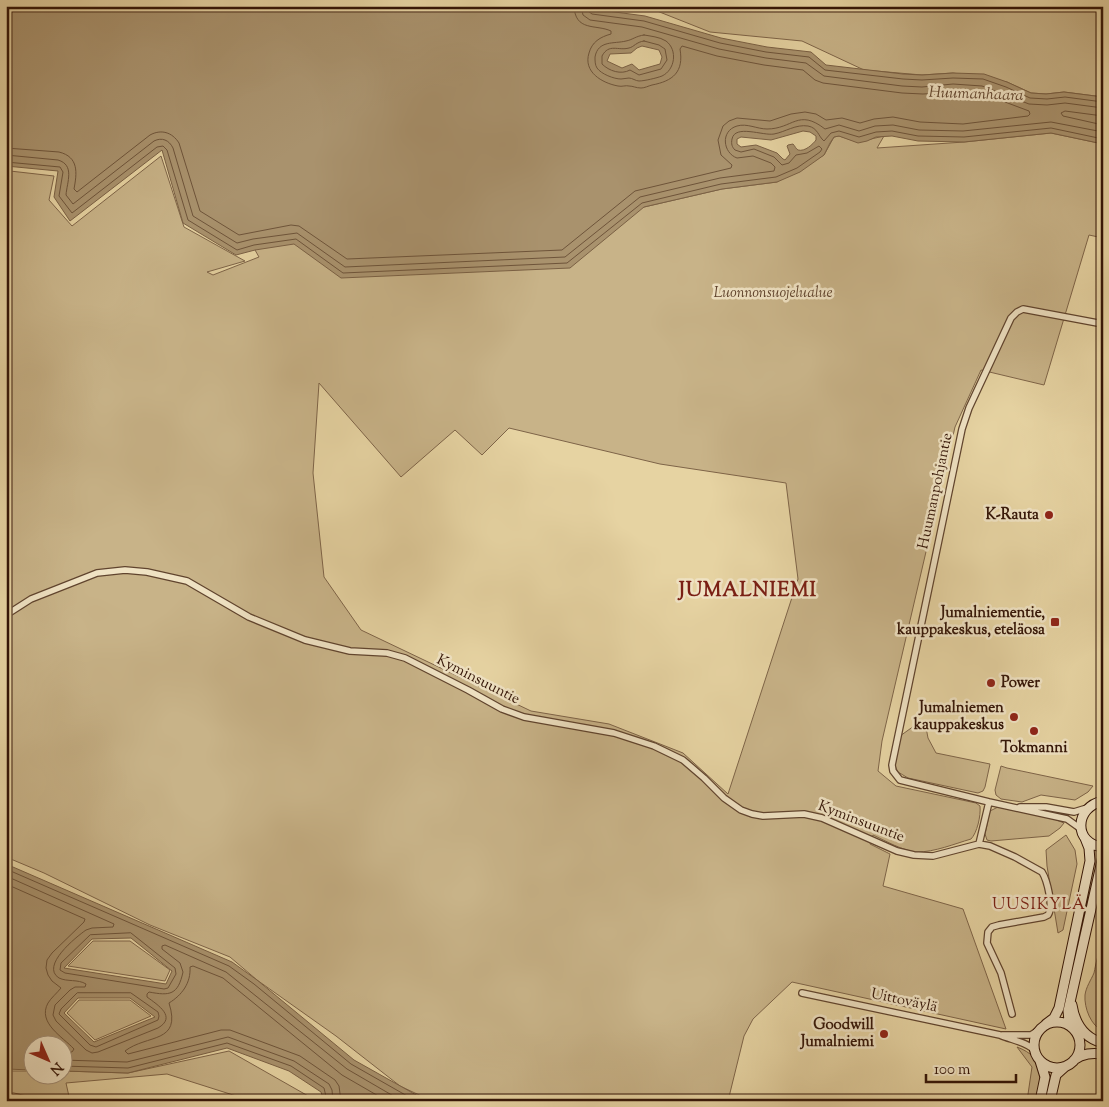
<svg xmlns="http://www.w3.org/2000/svg" width="1109" height="1107" font-family="'Sorts Mill Goudy',serif">
<style>
.green{fill:#c8b388;stroke:#7e6448;fill-rule:evenodd}
.water{fill:#a9926d;stroke:#7a6044;fill-rule:evenodd}
.lines{fill:none;stroke-linecap:round;stroke-linejoin:round}
.shore{stroke:#6e543a;stroke-width:1}
.street-casing{stroke:#60442e;stroke-width:8}
.secondary-casing{stroke:#341507;stroke-width:11}
.street{stroke:#efe2c3;stroke-width:5.5}
.secondary{stroke:#efe2c3;stroke-width:9}
.poi-dot{fill:#8f2418;stroke:#efe2c3;stroke-width:2}
.labels{text-anchor:middle;dominant-baseline:central;stroke-width:5;stroke-linejoin:round;paint-order:stroke}
.park-label{font-size:15px;font-style:italic;fill:#60442e;stroke:#efe2c3}
.street-label{font-size:15px;fill:#341507;stroke:#efe2c3}
.poi-label{font-size:15px;font-weight:bold;fill:#341507;stroke:#efe2c3;text-anchor:end}
.water-label{font-size:16px;font-style:italic;fill:#634730;stroke:#efe2c3}
.neighbourhood-label{font-size:16px;letter-spacing:1px;fill:#7a1f14;stroke:#efe2c3}
.district-label{font-size:20px;font-weight:bold;letter-spacing:1px;fill:#7a1f14;stroke:#efe2c3}
</style>
<rect width="100%" height="100%" fill="#e6d3a2"/>
<filter id="stains"><feTurbulence type="fractalNoise" baseFrequency=".004" numOctaves="4"/><feColorMatrix values="0 0 0 0 .2 0 0 0 0 .09 0 0 0 0 .02 0 0 0 .5 -.17"/></filter>
<radialGradient id="worn" r=".72"><stop offset=".6" stop-color="#630" stop-opacity="0"/><stop offset="1" stop-color="#630" stop-opacity=".3"/></radialGradient>
<path class="green" d="M632,6H910L913,11L927,6H1103V97L1064,92L1046,94L1031,93L1007,82L953,73L922,75L864,70L802,41L710,32L652,9Z
M1051,133L1103,144V238L1089,235L1044,385L981,370L955,427L882,741L878,771L896,786L976,803L980,806C981,816 977,833 971,839C954,844 935,852 917,852C903,851 886,841 873,835L870,844L890,854L883,886L963,909L1006,1029L792,982L753,1019L744,1036L728,1101H432L400,1086L336,1036L257,980L230,957L150,925L44,873L6,857V175L10,171L54,176L49,200L72,226L161,156L184,227L245,261L207,272L213,275L259,257L255,250L266,219L644,207L722,189L777,182L824,155L834,137L839,136L858,142L884,136L877,148L964,142ZM319,383L401,477L455,430L482,455L509,428L660,464L786,483L798,579L728,794L683,753L609,724L531,711L361,630L324,577L313,473Z
M921,721L925,722L928,738L936,753L990,764L985,787L983,791L978,793L908,778L898,772L895,766L900,736Z
M1001,766L1007,768L1093,786L1088,792L1075,800L1041,795L1022,802L1001,799L996,795L995,790Z
M998,807L1054,819L1064,823L1060,828L1049,836L991,841L987,840L985,834L990,811Z
M1066,835L1075,850L1077,864L1063,930L1058,933L1047,866L1046,850Z
M93,941H130L170,970L165,981L68,966Z
M1103,947V1031C1091,1026 1084,1008 1085,995C1086,987 1091,980 1094,973C1096,964 1097,954 1103,947Z
M79,1000H130L151,1016L95,1040L67,1013Z
M1017,1047C1046,1058 1041,1076 1036,1101H1027L1032,1067Z
M229,1051L317,1101H252L167,1074L66,1083L70,1101H47L6,1091V1071H32V1074H62L63,1071L128,1073Z"/>
<path class="water" d="M6,6L585,8L645,16L721,38L767,47L811,52L826,65L903,74L922,75L953,73L984,74L1007,82L1031,93L1046,94L1064,92L1103,97V144L1051,133L964,142L918,141L892,136L876,137L867,141L858,143L839,136L834,137L830,143L824,155L800,172L777,182L722,189L644,207L570,268L341,278L294,244L255,250L236,255L183,223L162,150L70,221L54,197L58,171L6,166ZM642,46L659,50L662,57L660,64L639,70L632,64L622,68L607,61L610,54L631,53L637,48ZM803,131L810,132L816,136V140C813,144 805,152 798,150C796,149 795,146 793,144L788,145L787,146L790,154L785,160L783,159L777,153L756,145L741,147L737,144V139L741,137L771,140Z
M6,864L232,962L257,980L354,1060L427,1101H324L321,1092L289,1071L227,1048L128,1073L63,1071L62,1044H32V1070L6,1069ZM131,938L172,971L166,984L64,968L92,939ZM78,998H130L155,1017L94,1042L64,1013Z"/>
<g class="lines">
<path class="shore" d="M581,6L583,15L590,20L642,27L719,49L766,58L806,63L824,76L902,86L922,87L953,84L982,86L1029,104L1047,105L1065,103L1103,108
M587,6L588,11L592,14L644,21L720,43L766,52L809,57L825,70L903,79L922,80L953,78L983,79L1006,87L1030,98L1047,99L1065,97L1103,102
M644,35C650,36 660,37 666,41C678,50 675,70 662,76C657,78 644,81 639,81C636,81 632,78 629,78C626,78 624,79 621,79C614,79 601,74 597,68C595,65 595,61 595,57C598,40 614,44 626,41C632,40 636,36 644,35Z
M644,41L659,45L665,49L667,60L661,69L639,75L630,70C621,75 609,71 602,64V56C609,43 618,51 629,48C634,47 636,42 644,41Z
M1103,116L1065,111L1061,113L1063,116L1103,125
M6,148L59,152C79,157 77,173 74,189L77,192L150,135C161,129 172,132 179,143L200,211L239,235L291,225L299,226L347,259L562,250L635,191L731,168L732,165L721,155L718,140L723,126L729,121L737,118L770,121L791,114L805,112L816,114L826,120L842,118L860,123L874,119L893,117L920,122L963,124L1028,116L1030,114L1029,111L981,93L954,92L923,94L902,93L823,83L815,80L803,70L764,65L717,56L682,46L680,49C684,72 673,81 652,85C648,86 645,88 641,88C636,88 633,86 629,86C626,85 622,87 618,86C602,83 583,72 589,53C592,42 600,37 611,34V31C596,24 575,32 574,6
M6,155L58,160C75,165 67,182 66,195L73,204L154,141C162,137 169,140 173,148L193,216L237,243L253,239L297,233L345,267L565,257L640,197L720,178L774,171L775,167L771,163L753,156L737,158C723,153 720,131 737,126C747,123 757,129 767,129C793,129 798,108 825,129L839,125L859,131L875,126L893,125L919,130L963,131L1051,122L1103,132
M6,162L60,167L63,172L59,196L72,213L157,147L163,146L167,150L188,220L237,250L254,245L296,239L343,273L567,263L642,203L721,184L776,177L797,168L820,152L822,149L819,146L807,153L796,155L789,163L782,165L774,157L754,149L741,152L735,150C732,147 731,144 732,139C735,124 763,136 774,134C785,132 796,124 808,126C818,128 818,136 824,141L831,133L839,131L859,137L876,132L892,131L918,136L964,137L1051,128L1103,139
M6,869L229,966L254,984L351,1064L416,1101
M6,876L114,924L113,927L92,928L86,930C76,937 40,966 59,978C67,982 78,979 86,984L85,987H75L70,990L55,1005L53,1015L56,1021L86,1050L92,1053L98,1052L158,1028C177,1017 158,1005 147,997V994L149,992C170,996 178,995 183,972L180,963L162,949V946L165,945L226,972L347,1069L402,1101
M6,884L85,919L84,922L52,953L47,960L46,968L48,975L52,981L61,988C57,993 51,998 48,1003C37,1023 63,1037 74,1049L72,1052H62
M131,933L175,968L176,974L168,988L164,989L65,973L60,970L61,963L90,935Z
M131,993L158,1012L159,1016L158,1020L96,1047L90,1045L59,1014L61,1009L77,993Z
M62,1060L127,1062L228,1037L294,1061L329,1084L332,1090L333,1101
M62,1066L128,1068L227,1043L291,1066L324,1088L327,1101
M341,1101L339,1086L335,1080L300,1056L230,1030H221L128,1054L125,1051C147,1034 182,1044 169,1003C182,995 191,983 190,967L193,966L223,978L342,1075L387,1101"/>
<g class="street-casing">
<path id="street" d="M6,615L31,599L97,573L125,570L147,572L187,581L249,617L305,640L350,651L387,653L405,658L468,690L502,709L524,717L614,733L654,746L683,760L704,778L724,798L741,810L752,814L763,816L804,814L822,818L897,851L914,855L933,856L979,844L990,846L1015,857L1042,872C1047,880 1054,907 1048,915L1044,917L999,925L992,927L988,932L987,943L1001,973L1012,1014
M1020,807H1046L1074,812L1087,808
M1081,829L1067,819L989,802L900,780L893,771L892,765L962,429L969,408L1011,318L1017,312L1023,309L1103,324
M979,844L989,802
M802,993L1000,1035C1011,1040 1028,1042 1035,1051
M1002,1035H1031L1040,1029"/>
</g>
<g class="secondary-casing">
<path id="secondary" d="M1103,801C1074,807 1073,844 1103,847
M1072,1005C1075,1024 1084,1038 1103,1043
M1034 1045a23 23 0 1 1 46 0a23 23 0 1 1-46 0Z
M1046,1024L1054,1018L1059,1008L1090,861L1089,848L1085,838
M1074,1029L1069,1021L1068,1011L1103,856
M1074,1060C1083,1053 1092,1053 1103,1054
M1040,1101L1045,1077L1040,1061
M1050,1101L1056,1075L1066,1066"/>
</g>
<use href="#street" class="street"/>
<use href="#secondary" class="secondary"/>
</g>
<g class="poi-dot">
<circle cx="1049" cy="515" r="5"/>
<rect x="1050" y="617" width="10" height="10" rx="2.5"/>
<circle cx="991" cy="683" r="5"/>
<circle cx="1014" cy="717" r="5"/>
<circle cx="1034" cy="731" r="5"/>
<circle cx="884" cy="1034" r="5"/>
</g>
<g class="labels">
<g class="park-label">
<text x="773" y="293">Luonnonsuojelualue</text>
</g>
<g class="street-label">
<text transform="translate(936 491) rotate(-78)">Huumanpohjantie</text>
<text transform="translate(478 680) rotate(27)">Kyminsuuntie</text>
<text transform="translate(861 822) rotate(21)">Kyminsuuntie</text>
<text transform="translate(904 1001) rotate(12)">Uittoväylä</text>
</g>
<g class="poi-label">
<text x="1039" y="515">K-Rauta</text>
<text x="1045" y="613">Jumalniementie,<tspan x="1045" dy="17">kauppakeskus, eteläosa</tspan></text>
<text x="1001" y="683" text-anchor="start">Power</text>
<text x="1004" y="708">Jumalniemen<tspan x="1004" dy="17">kauppakeskus</tspan></text>
<text x="1034" y="748" text-anchor="middle">Tokmanni</text>
<text x="874" y="1025">Goodwill<tspan x="874" dy="17">Jumalniemi</tspan></text>
</g>
<g class="water-label">
<text transform="translate(976 95) rotate(2)">Huumanhaara</text>
</g>
<g class="neighbourhood-label">
<text x="1039" y="905">UUSIKYLÄ</text>
</g>
<g class="district-label">
<text x="748" y="591">JUMALNIEMI</text>
</g>
</g>
<rect width="1109" height="1107" fill="none" stroke="#e6d3a2" stroke-width="25"/>
<rect x="8" y="8" width="1094" height="1092" fill="none" stroke="#341507" stroke-width="2.5"/>
<rect x="12" y="12" width="1084" height="1082" fill="none" stroke="#341507"/>
<g transform="translate(48 1060) rotate(135)"><circle r="24" fill="#efe2c3" stroke="#a49078"/>
<path d="M0-4L9 19L0 12L-9 19Z" fill="#8f2418"/>
<text y="-8" font-size="14" font-weight="bold" text-anchor="middle" fill="#341507">N</text>
</g>
<path d="M926 1074v8h90v-8" fill="none" stroke="#341507" stroke-width="2.5"/>
<text x="934" y="1074" font-size="15" fill="#341507" stroke="#efe2c3" stroke-width="4" paint-order="stroke">100 m</text>
<rect width="100%" height="100%" filter="url(#stains)"/>
<rect width="100%" height="100%" fill="url(#worn)"/>
</svg>
